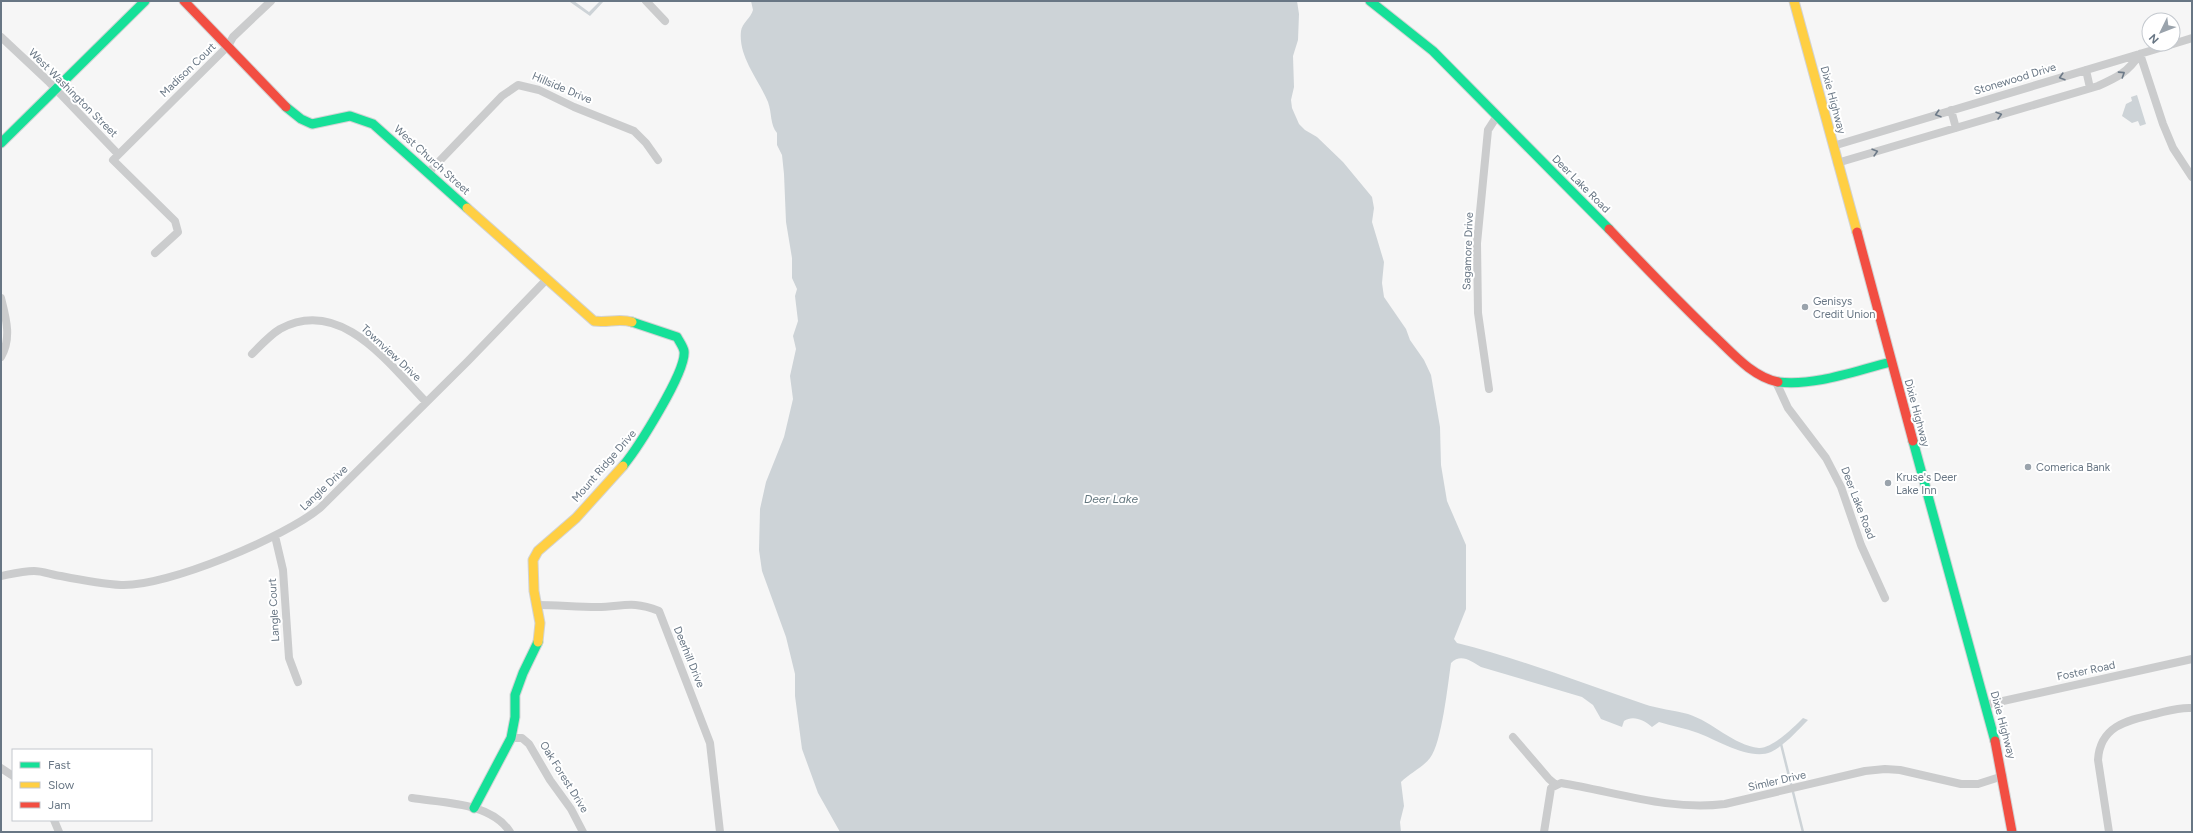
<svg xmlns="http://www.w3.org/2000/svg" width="2193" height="833" font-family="Figtree,sans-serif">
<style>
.water{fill:#cdd3d7}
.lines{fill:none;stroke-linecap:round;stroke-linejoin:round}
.stream{stroke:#cdd3d7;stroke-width:2.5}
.fast-casing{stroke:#d2d3d4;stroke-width:11}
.slow-casing{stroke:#d2d3d4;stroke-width:11}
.jam-casing{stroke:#d2d3d4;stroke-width:11}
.street{stroke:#cbcccd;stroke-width:8}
.fast{stroke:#16e098;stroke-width:9}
.slow{stroke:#ffcf43;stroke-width:9}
.jam{stroke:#f24e42;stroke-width:9}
.oneway{stroke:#6d7a88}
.poi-dot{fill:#9aa3ac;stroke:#fff;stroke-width:1.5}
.labels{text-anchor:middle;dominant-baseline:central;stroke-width:4;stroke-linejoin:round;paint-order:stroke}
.street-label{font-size:11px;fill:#687684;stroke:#fff}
.poi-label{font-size:11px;fill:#687684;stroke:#fff;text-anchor:start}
.water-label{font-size:12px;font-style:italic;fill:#64777f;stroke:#fff}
</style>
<rect width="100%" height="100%" fill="#f6f6f6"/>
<path class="water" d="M574,1L589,12L600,1H604L590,16L570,2Z
M751,1H1297L1299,14L1298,40L1293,56L1294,87L1291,100L1292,108L1299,124L1305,130L1317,137L1343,162L1372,197L1374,208L1372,222L1384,262L1382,283L1384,297L1406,329L1410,340L1424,360L1431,375L1440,427L1441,465L1447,501L1466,545V609L1454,639L1457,643C1521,659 1581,683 1644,704C1658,709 1674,710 1688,714C1713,722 1733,745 1759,748C1772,749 1795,726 1803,718L1808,720C1797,731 1785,745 1771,752C1750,761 1717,740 1698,733C1685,728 1672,726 1659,722L1652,727C1644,720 1633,715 1624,721L1622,727L1601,719L1593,705L1582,697L1481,667C1471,661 1461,653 1451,663C1448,683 1442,743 1430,758C1422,768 1410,773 1401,782L1404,806L1400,822L1401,832H840L818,793L802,749L795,696V674L786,637L762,571L759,550L760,509L766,482L784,437L793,399L790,376L796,349L793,336L798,321L795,296L797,289L792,278V258L786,222L784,174L782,155L777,145V133C770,125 772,113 768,102C759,80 738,57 741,31C742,23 751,18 753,10Z
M2137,95L2146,124L2140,126L2138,121L2132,123L2122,116L2126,104L2132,101L2131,97Z"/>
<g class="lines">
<path class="stream" d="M1781,744L1803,832"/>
<g class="fast-casing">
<path id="fast" d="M1370,1L1433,51L1609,229
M286,107L301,119L312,124L350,116L373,124L467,208
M1,143L145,1
M1778,382C1817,386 1854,371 1891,362
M1913,441L1995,741
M623,466C637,449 687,371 684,351C683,346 679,341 677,337L632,322
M474,808L511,738L515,717V695L523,673L538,642"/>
</g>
<g class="slow-casing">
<path id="slow" d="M1794,1L1857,232
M467,208L594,321C608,323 619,318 632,322
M538,642L540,623L534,591L533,560L538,551L576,518L623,466"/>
</g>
<g class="jam-casing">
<path id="jam" d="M184,1L286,107
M1609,229C1642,264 1675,298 1710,332C1730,350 1750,376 1778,382
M1857,232L1913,441
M1995,741L2012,832"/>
</g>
<path class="street" d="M646,1L665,21
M1,37L48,81L117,153
M2173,44L2192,38
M2140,54L2163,124L2173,148L2192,177
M2086,70L2090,88
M1951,110L1956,128
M1833,146L2173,44
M1837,163L2098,86C2118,77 2128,72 2140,54
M428,173L502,96L518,85L539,90L574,107L634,131L646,143L658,160
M155,253L178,232L175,221L113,160L228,46L233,37L271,1
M1,298C6,318 12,338 1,357
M252,354C260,346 270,335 280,329C341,296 389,364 426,402
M1776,382L1788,408L1826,458L1841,487L1861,545L1885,598
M1489,389L1478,313L1477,243L1488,130L1497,116
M275,536L283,570L289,658L298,682
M1,576C11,574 23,571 34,571C43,571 52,575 61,576C81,580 101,584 121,585C167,587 285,537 320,508L468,361L547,279
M537,605C557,605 577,607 597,607C623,607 631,600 659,611L710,743L720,832
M1985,705L2192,659
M1513,737L1549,779L1555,784
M511,738H522L529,744L550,780L571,809L583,832
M1,768L13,776
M412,798C443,803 491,802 510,832
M54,820L59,832
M1544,832L1551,788L1561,783C1616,792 1669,811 1725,804L1865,771L1885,769L1900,770L1961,784H1978L2003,776
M2109,832L2098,760C2100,725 2129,720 2155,714C2168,711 2179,707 2192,708"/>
<use href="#fast" class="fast"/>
<use href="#slow" class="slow"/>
<use href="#jam" class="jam"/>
</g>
<defs><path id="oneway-chevron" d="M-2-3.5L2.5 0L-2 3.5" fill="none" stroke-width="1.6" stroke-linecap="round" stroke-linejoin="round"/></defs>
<g class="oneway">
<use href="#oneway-chevron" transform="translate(2122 74) rotate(-33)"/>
<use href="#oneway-chevron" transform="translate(2062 77) rotate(163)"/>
<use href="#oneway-chevron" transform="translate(1938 114) rotate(163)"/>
<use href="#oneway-chevron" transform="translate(1999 115) rotate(-16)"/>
<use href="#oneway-chevron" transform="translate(1875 152) rotate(-16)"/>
</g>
<g class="poi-dot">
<circle cx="1805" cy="307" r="4"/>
<circle cx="2028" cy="467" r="4"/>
<circle cx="1888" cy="483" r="4"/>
</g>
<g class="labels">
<g class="street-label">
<text transform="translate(188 70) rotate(-44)">Madison Court</text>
<text transform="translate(2015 79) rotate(-17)">Stonewood Drive</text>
<text transform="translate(562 88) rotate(23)">Hillside Drive</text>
<text transform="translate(73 93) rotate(45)">West Washington Street</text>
<text transform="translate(1833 100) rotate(75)">Dixie Highway</text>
<text transform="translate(432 160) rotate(42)">West Church Street</text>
<text transform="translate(1581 184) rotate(45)">Deer Lake Road</text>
<text transform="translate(1468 251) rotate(-88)">Sagamore Drive</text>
<text transform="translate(391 353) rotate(43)">Townview Drive</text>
<text transform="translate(1917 413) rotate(75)">Dixie Highway</text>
<text transform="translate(604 466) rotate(-49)">Mount Ridge Drive</text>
<text transform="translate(324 488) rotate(-43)">Langle Drive</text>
<text transform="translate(1858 503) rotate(69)">Deer Lake Road</text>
<text transform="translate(274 610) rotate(-93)">Langle Court</text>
<text transform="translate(689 657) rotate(68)">Deerhill Drive</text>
<text transform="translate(2086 671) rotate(-12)">Foster Road</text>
<text transform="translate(2003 725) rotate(75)">Dixie Highway</text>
<text transform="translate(564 777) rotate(58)">Oak Forest Drive</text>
<text transform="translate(1777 781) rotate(-13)">Simler Drive</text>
</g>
<g class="poi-label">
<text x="1813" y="301">Genisys<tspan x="1813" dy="13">Credit Union</tspan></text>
<text x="2036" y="467">Comerica Bank</text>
<text x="1896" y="477">Kruse's Deer<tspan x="1896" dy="13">Lake Inn</tspan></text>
</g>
<g class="water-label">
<text x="1111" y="499">Deer Lake</text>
</g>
</g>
<rect width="2193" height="833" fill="none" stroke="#687684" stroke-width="4"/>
<rect x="12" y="749" width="140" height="72" fill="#ffffff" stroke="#c3c8ce"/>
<rect x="20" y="762" width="20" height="6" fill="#16e098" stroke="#c3c8ce"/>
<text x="48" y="769" font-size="12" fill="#687684">Fast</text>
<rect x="20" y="782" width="20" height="6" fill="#ffcf43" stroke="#c3c8ce"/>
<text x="48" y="789" font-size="12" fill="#687684">Slow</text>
<rect x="20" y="802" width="20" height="6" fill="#f24e42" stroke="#c3c8ce"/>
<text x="48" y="809" font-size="12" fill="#687684">Jam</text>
<g transform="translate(2161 32) rotate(227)"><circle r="19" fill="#ffffff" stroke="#c3c8ce"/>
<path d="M0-3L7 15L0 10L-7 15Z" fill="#9aa3ac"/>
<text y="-6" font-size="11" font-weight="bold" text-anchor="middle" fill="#687684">N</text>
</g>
</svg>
